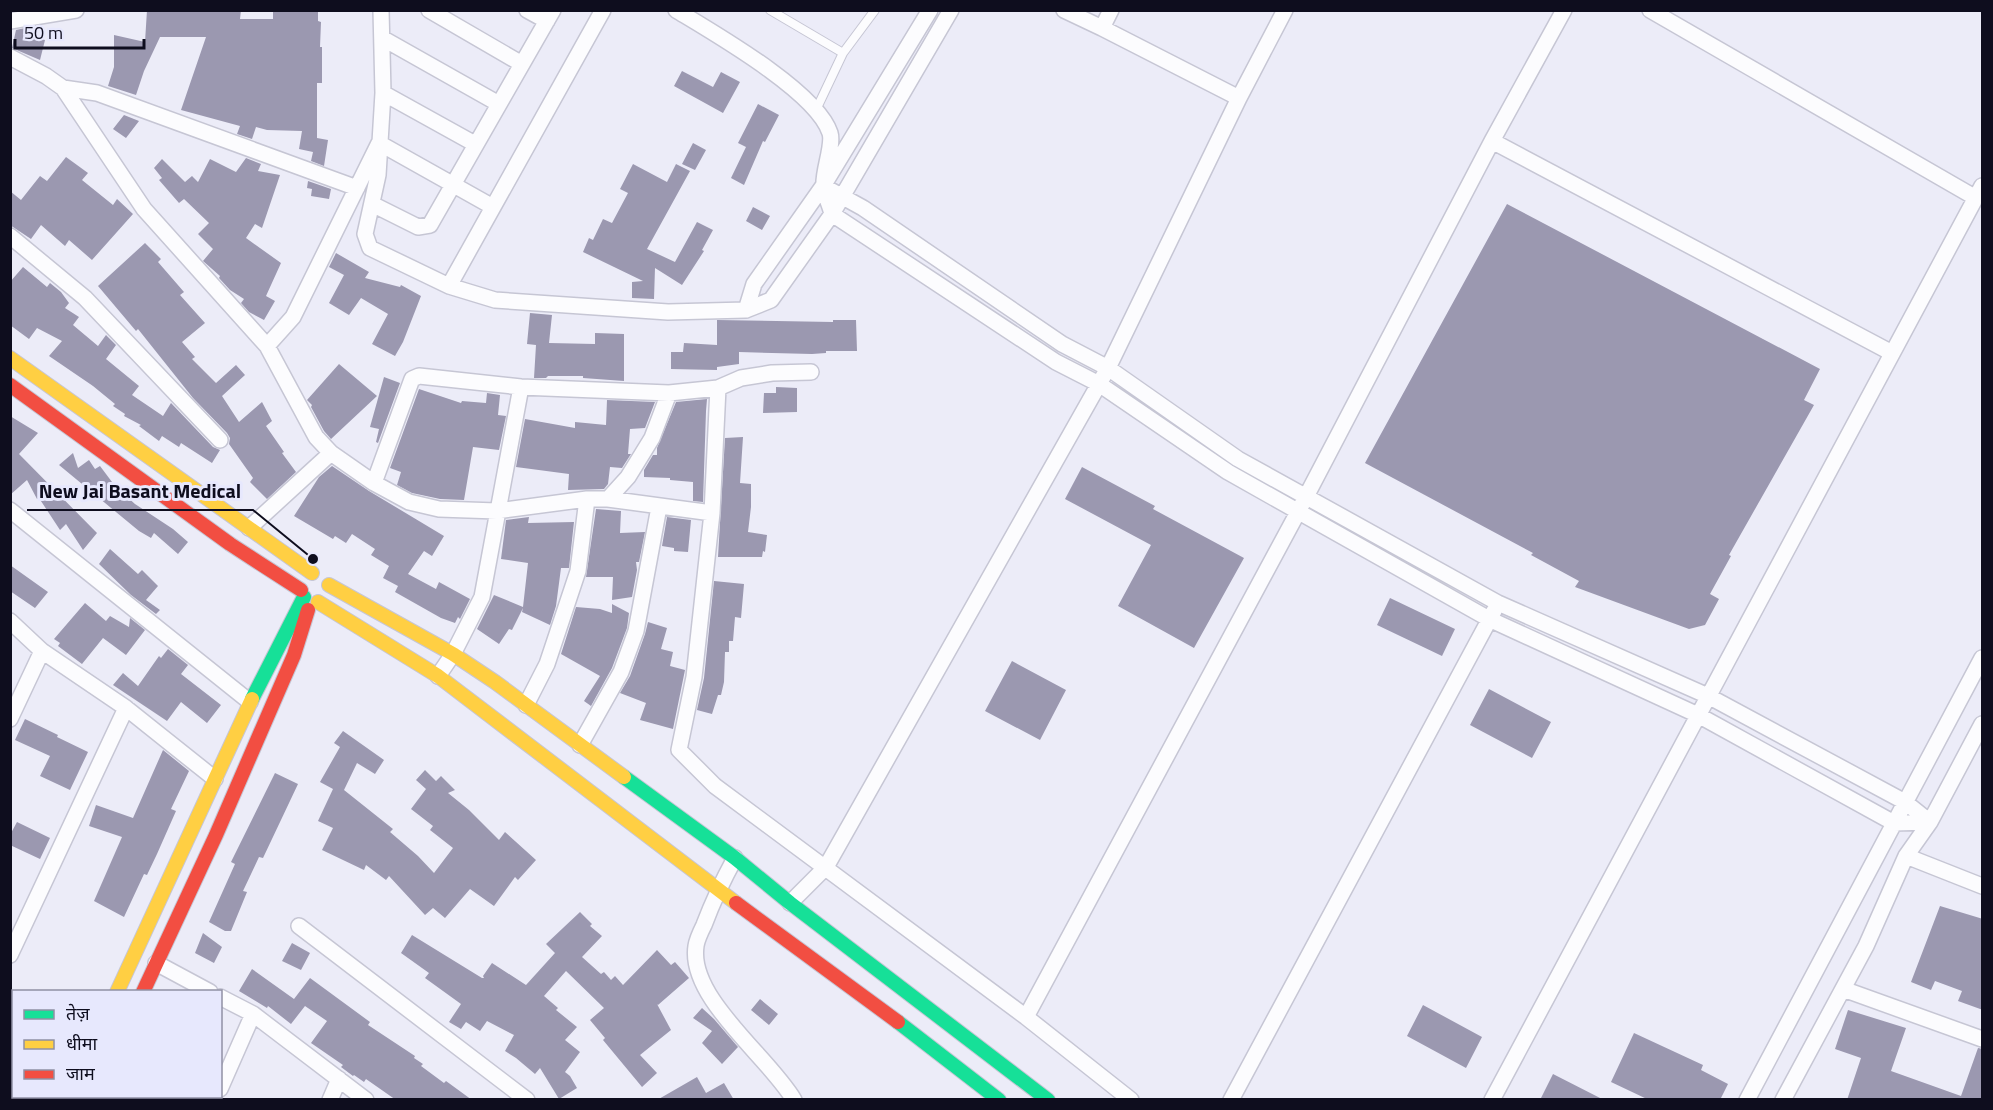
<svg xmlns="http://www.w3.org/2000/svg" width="1993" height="1110" font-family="'Titillium Web','Noto Sans Devanagari',sans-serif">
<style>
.building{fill:#9b98b0}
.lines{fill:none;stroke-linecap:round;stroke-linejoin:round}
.lane-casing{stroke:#c6c6d4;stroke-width:10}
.street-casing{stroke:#c6c6d4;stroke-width:18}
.fast-casing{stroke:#c6c6d4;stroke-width:16}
.slow-casing{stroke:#c6c6d4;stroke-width:16}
.jam-casing{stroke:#c6c6d4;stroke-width:16}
.lane{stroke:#fcfcfe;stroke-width:8}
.street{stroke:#fcfcfe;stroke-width:15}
.fast{stroke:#16e098;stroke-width:14}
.slow{stroke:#ffcf43;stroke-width:14}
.jam{stroke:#f24e42;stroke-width:14}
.leader{fill:none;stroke:#0e0d1e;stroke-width:2}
.callout-dot{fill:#0e0d1e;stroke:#e7e8fd;stroke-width:2}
.callout-label{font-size:20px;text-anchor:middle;font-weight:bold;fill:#0e0d1e;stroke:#e7e8fd;stroke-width:6;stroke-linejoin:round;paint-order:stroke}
</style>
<rect width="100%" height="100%" fill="#ececf8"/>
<path class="building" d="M147,10H241L240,19H273V10H318V21L321,22L320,47H322V83H317V138L328,140L324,166L311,161L313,152L299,149L302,131L267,130L256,127L252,139L237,134L240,126L181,110L206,37H160L144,71L136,95L108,86L114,67V35L145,42Z
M25,28L26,35L45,40L40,60L12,48L16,30Z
M682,71L713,87L721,72L740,82L723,113L674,86Z
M758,104L779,115L765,142L763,141L744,185L731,178L746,147L738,143Z
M124,115L139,121L126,138L113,129Z
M693,143L706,150L695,170L682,164Z
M66,157L88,173L82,180L113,205L117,199L133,214L92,260L69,240L65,246L41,225L31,239L10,225V191L21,200L40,176L47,181Z
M246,158L261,164L258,171L280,175L262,228L255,224L246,238L281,263L266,296L275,301L264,320L249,312L241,303L244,299L230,290L219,278L220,276L203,261L213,249L198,234L209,223L184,199L179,203L159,180L162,178L154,168L162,159L185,182L192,176L198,182L210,159L236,172Z
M633,164L667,182L676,164L690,171L647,249L675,262L697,222L713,230L702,250L704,251L682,285L655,268L654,299L632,298V282L643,281L583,252L589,238L593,240L603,219L612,223L628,193L620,189Z
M308,181L331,189L329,199L311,196L312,189L307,188Z
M1507,204L1820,369L1804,400L1814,405L1729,555L1731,556L1710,594L1719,599L1705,625L1689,629L1575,587L1579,581L1531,555L1533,553L1365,463Z
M753,207L770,216L762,230L746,221Z
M145,243L161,259L158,262L184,292L180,295L205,323L182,342L195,357L192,359L216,383L236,365L245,375L222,396L239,422L262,402L272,421L266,426L284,452L282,453L296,472L267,499L250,482L253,478L229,444L230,438L227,433L193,398L138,329L136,331L98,286Z
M336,253L369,272L365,278L400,287L401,285L421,296L403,342L395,356L372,344L388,314L361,298L349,315L329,303L344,275L329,267Z
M23,267L47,287L50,283L61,292L69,303L65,308L79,317L73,325L98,346L106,335L116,345L106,359L139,386L132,395L163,416L171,403L213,447L220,450L212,463L181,443L179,447L162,436L159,441L139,426L141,425L124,416L125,414L113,406L115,404L93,386L49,356L62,341L37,328L29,339L10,325V282Z
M530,313L552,315L549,343L595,344V333L624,334V381L583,378V376H548L546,378H534L536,345L527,344Z
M717,320L833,322V320H856L857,351H826V353L812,354L739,352V364L717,367V370L671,369V352H683L684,343L717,345Z
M339,364L377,396L331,439L324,431L311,407L312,405L307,400Z
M384,377L400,383L378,443L376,442L379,429L370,427Z
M776,387L797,388V412L763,413L764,393H776Z
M419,389L461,403L462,401L486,403L487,393L500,395L498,415L506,416L499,450L473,447L464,500L440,499L412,493L397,485L401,472L390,468Z
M707,399L706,411L703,502L693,501V482L670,480V478L644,477V470L653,455H657V448L676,402Z
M607,400L655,402L645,428L630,429L628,454H631L622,468L610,467L608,484L604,489L568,490L569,474L516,467L525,419L575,428V422L606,425Z
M10,416L38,433L19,454L97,533L83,550L66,524L60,530L39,498L37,499L27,480L10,495Z
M743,437L740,483L751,484V507L748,532L767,535L765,552L763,551L762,557H718L725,438Z
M73,453L78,468L89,460L95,469L100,466L115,486L135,504L173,529L188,542L178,554L154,533L151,538L139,531L59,465Z
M332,466L369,491L444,536L432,556L424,551L408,574L436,589L439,582L470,599L460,619L458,617L455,623L441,618L395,592L398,586L383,578L389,566L371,555L375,549L352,534L346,543L335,536L333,539L294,516L319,477Z
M1082,467L1155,506L1153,509L1244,558L1194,648L1118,606L1151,545L1065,499Z
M596,509L621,511L620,533L645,532L639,562H636L637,570L632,597L612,600L613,577H586Z
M529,517L528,523L574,522L569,568H561L556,606L550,625L522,612L523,608L512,630L509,629L499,644L477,629L494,595L523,607L528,563L501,559L506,520Z
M667,517L691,520L688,552L674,551V548L662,546Z
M110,549L138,574L142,570L158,586L146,600L160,610L156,614L131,595L99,564Z
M10,565L48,592L35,608L10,591Z
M714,581L744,584L741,618L735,617L733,641H729V652H725L724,682L721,695H718L712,714L697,710L704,678Z
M1390,598L1455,629L1442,656L1377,625Z
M85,603L106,621L110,616L129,627L130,618L145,630L126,655L103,638L82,664L58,646L60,643L54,639Z
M612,604L629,613L627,628L612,668L591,706L584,701L600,676L561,654L576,607L600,609L612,613Z
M648,622L667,628L661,649L673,652L670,666L685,670L673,729L640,720L646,703L620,693L630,676L645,634Z
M168,649L188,665L181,674L221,705L207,723L181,702L167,721L113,685L123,673L138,686L159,656L161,658Z
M1012,661L1066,690L1040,740L985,711Z
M1489,689L1551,722L1532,758L1470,725Z
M25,719L58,735L57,737L88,752L70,790L40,776L50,756L15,740Z
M343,731L384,760L375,774L357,763L344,790L393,829L390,832L418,856L434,873L453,848L430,830L433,826L411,809L426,789L416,780L425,770L436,781L441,776L455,790L448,793L469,810L499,840L505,832L536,860L518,880L515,877L494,906L470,889L445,918L433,908L425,915L389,876L386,880L366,865L364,870L322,850L333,828L318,821L333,789L320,782L340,747L334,743Z
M163,750L189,771L171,809L176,811L157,854L147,875L144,874L124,917L94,901L122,837L89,826L96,805L133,818Z
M275,773L298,784L263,858L259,857L243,891L247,892L231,931H225L209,922L235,864L231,862Z
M17,822L50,838L40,859L10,845V835Z
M1940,906L1983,919V1010L1958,1001L1962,991L1935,981L1931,990L1911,982Z
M580,912L592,924L590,926L602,936L582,957L601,974L604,972L611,980L615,976L623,985L657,950L671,965L675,962L689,978L658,1005L657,1004L671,1030L640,1055L657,1073L642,1087L603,1040L605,1038L590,1020L604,1008L566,971L544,996L558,1008L556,1010L577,1027L565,1040L580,1052L565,1072L570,1076L577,1088L559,1099L540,1068L535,1074L516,1058L505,1051L514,1035L487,1021L480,1031L466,1022L461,1029L449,1022L461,1004L425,978L429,973L401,953L412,935L482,978H484L483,976L492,963L526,985L555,953L546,944Z
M203,933L222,947L214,963L195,953Z
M292,943L310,953L301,970L282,961Z
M252,969L294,999L310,978L370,1022L368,1025L415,1056L414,1058L423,1064L421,1066L444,1083L446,1081L472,1100H396L366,1079L364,1082L354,1075L353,1076L341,1067L343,1065L311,1043L327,1021L305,1006L291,1024L268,1006L267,1008L239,991Z
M760,999L778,1014L769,1025L751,1010Z
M1423,1005L1482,1037L1466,1068L1407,1036Z
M702,1008L714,1019L738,1047L722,1064L702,1043L712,1031L693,1018Z
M1848,1010L1906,1028L1891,1071L1961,1096L1978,1048L1983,1049V1100H1847L1861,1058L1835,1049Z
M1634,1033L1703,1065L1701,1070L1728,1084L1720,1100H1649L1611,1082Z
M1553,1074L1604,1100H1540Z
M697,1077L706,1093L724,1083L734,1100H657Z"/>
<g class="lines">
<g class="lane-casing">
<path id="lane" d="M770,10L843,53
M816,110L843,53L875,10"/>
</g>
<g class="street-casing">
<path id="street" d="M381,10L383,93L378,175L365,234L370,248L449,286L495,300L668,312L746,310L771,300L832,214L951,10
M429,10L522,64
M527,10L547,21
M676,10C714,33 817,92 830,133C834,145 822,173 824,187C825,196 830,205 832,214L1056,362L1099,384L1228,472L1489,619L1698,715L1894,823L1930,822
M1064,10L1102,28L1239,98
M1650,10L1976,198
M10,21L76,10
M1102,28L1111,10
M382,38L499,104
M10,57L46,76L63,88L144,209L267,346L316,437L331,453L249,528
M63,88L97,93L357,188
M383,93L475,144
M1492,141L1892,353
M823,186L863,208L1062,344L1108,368L1238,459L1498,603L1708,696L1905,802L1930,822
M372,204L418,227L430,225L553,10
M10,236L85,298L220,440
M449,286L603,10
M746,310L754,284L823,186L930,10
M267,346L293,317L379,143L493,207
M718,388L712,513L694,677L679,750L715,786L1026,1017L1131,1100
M331,453L374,483L409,502L439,509L497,511L587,499H608L712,513
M374,483L412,379L419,376L521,387L669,393L718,388L741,378L772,373L811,372
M608,499L628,477L652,438L669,393
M10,510L250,702
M10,621L42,651L126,708L215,779
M438,676L453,654L482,597L521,387
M526,705L547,664L578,571L587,499
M10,719L42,651
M580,745L621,672L636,631L659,507
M1906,856L1982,886
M735,858C723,880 713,901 704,925C701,931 697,939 696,946C688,998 769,1057 794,1100
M790,903L826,867L1108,368L1239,98L1285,10
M299,926L527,1100
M10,955L126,708
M156,963L210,992
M1843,989L1982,1039
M220,997L253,1014L366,1100
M1026,1017L1298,512L1492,141L1564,10
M10,1071L14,1073
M220,1089L253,1014
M330,1100L339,1079
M1231,1100L1494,611
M1492,1100L1982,186
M1747,1100L1982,658
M1783,1100L1866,946L1906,856L1930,822L1982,724"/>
</g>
<g class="fast-casing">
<path id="fast" d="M252,699L304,597
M624,777L735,858L790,903L1048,1100
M898,1022L999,1100
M67,1100L68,1096
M92,1100L93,1096"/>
</g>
<g class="slow-casing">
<path id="slow" d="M10,358L312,573
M329,585L453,654L495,682L624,777
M318,602L438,676L736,903
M117,992L252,699"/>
</g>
<g class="jam-casing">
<path id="jam" d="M10,385L230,544L301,590
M736,903L898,1022
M143,992L216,835L294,655L308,610"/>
</g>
<use href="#lane" class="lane"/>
<use href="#street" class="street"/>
<use href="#fast" class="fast"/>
<use href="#slow" class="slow"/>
<use href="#jam" class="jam"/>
</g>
<path class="leader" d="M313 559L253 510H27"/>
<circle class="callout-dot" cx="313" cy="559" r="6"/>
<g class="callout-label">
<text x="140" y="498">New Jai Basant Medical</text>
</g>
<rect width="1993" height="1110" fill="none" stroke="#0e0d1e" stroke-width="24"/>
<rect x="12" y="990" width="210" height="108" fill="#e7e8fd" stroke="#9090a4" stroke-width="1.5"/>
<rect x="24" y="1010" width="30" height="9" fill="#16e098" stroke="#9090a4" stroke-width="1.5"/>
<text x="66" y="1020" font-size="18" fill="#0e0d1e">तेज़</text>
<rect x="24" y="1040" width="30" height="9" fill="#ffcf43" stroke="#9090a4" stroke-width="1.5"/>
<text x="66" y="1050" font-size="18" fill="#0e0d1e">धीमा</text>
<rect x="24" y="1070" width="30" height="9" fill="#f24e42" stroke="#9090a4" stroke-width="1.5"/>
<text x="66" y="1080" font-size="18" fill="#0e0d1e">जाम</text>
<path d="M15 39v9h129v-9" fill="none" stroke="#0e0d1e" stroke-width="3"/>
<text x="24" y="39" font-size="18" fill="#0e0d1e" stroke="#e7e8fd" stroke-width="4.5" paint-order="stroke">50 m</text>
</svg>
